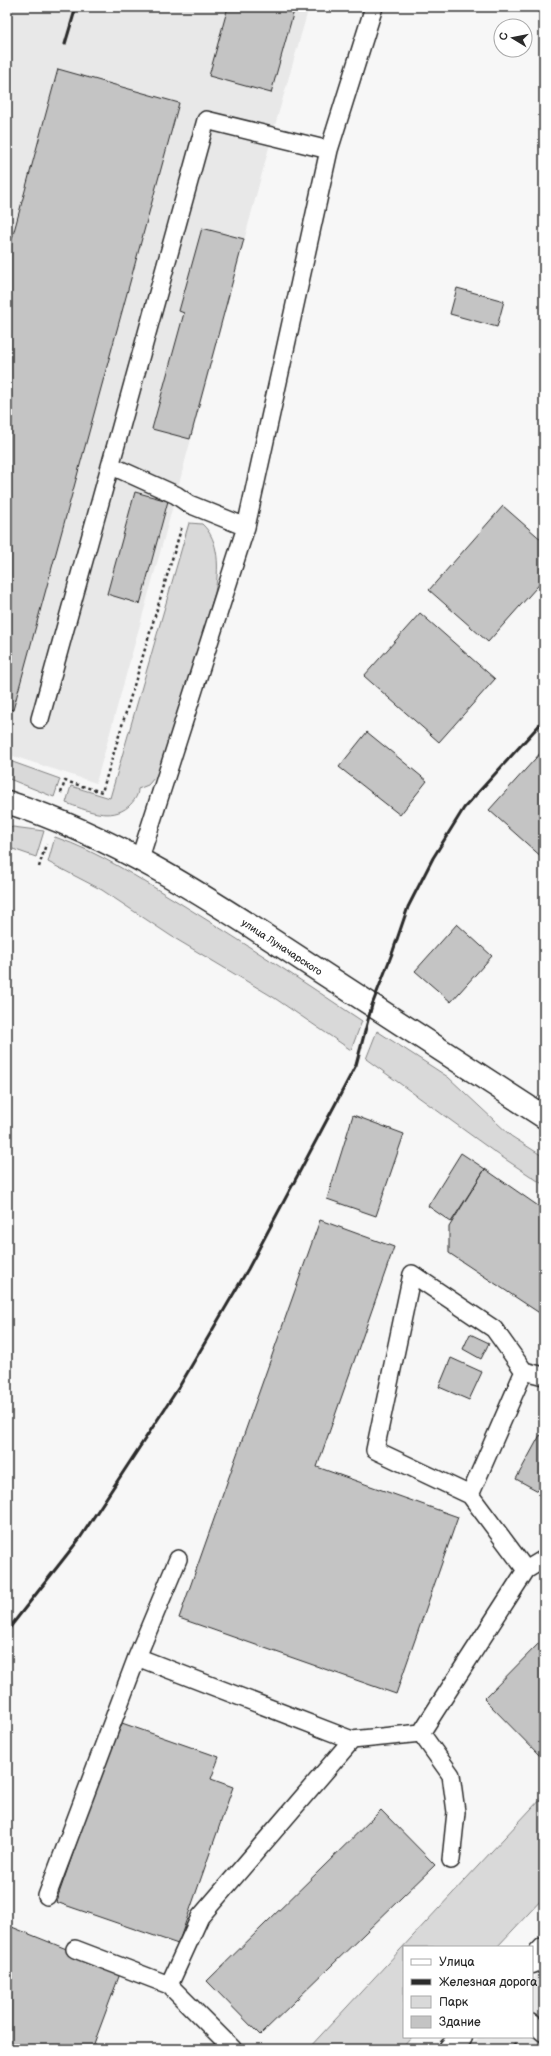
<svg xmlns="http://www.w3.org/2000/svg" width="551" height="2056" font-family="'Balsamiq Sans',sans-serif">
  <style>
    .built { fill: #e8e8e8 }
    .green { fill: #d9d9d9; stroke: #828282 }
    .building { fill: #c4c4c4; stroke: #2b2b2b }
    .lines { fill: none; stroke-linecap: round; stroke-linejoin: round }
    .service-casing { stroke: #2b2b2b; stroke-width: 20 }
    .minor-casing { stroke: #2b2b2b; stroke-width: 25 }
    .secondary-casing { stroke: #2b2b2b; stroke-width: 25 }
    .path { stroke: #2b2b2b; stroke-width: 2.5; stroke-dasharray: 3 3; stroke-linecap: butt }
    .service { stroke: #fff; stroke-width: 17 }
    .minor { stroke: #fff; stroke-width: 22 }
    .secondary { stroke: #fff; stroke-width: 22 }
    .rail { stroke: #2b2b2b; stroke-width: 3 }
    .labels { text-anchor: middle; stroke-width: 3.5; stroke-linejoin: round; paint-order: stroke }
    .street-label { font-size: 10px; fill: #2b2b2b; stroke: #fff }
  </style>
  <rect width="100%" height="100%" fill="#f7f7f7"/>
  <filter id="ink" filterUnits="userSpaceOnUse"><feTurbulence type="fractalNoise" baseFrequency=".025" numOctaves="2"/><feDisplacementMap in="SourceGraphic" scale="8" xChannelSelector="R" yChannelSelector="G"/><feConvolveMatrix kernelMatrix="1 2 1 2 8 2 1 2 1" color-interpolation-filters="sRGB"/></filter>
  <g filter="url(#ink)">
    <path class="built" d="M 7,7 L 309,7 L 272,136 L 176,495 L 96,783 L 7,754 Z
      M 544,1968 L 544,2049 L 468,2049 L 479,2037 L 532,2037 L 532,1980 Z"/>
    <path class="green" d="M 189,523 L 202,524 C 220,540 219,570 215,592 L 163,768 L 148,785 L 138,789 C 138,796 134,801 129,806 C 111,822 86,810 66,803 L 71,786 L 110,798 Z
      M 7,760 L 60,779 L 54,797 L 7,778 Z
      M 13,827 L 44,831 L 36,857 L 7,847 L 7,829 Z
      M 55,837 C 99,852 138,878 178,902 C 240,940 301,980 362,1021 L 351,1050 L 273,997 L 171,936 L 102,890 L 48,862 Z
      M 377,1031 L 448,1077 L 511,1136 L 544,1157 L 544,1185 L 493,1151 L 366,1059 Z
      M 544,1795 L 544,1897 L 497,1947 L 404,1947 L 404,2037 L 412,2037 L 401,2049 L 308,2049 Z"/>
    <path class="building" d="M 228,7 L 295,7 L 271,93 L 209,76 Z
      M 58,69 L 179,103 L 13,710 L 7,708 L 7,257 Z
      M 202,228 L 244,239 L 190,439 L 152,429 L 184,313 L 179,311 Z
      M 457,288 L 504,301 L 497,327 L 450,314 Z
      M 135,492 L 168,501 L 140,604 L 107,594 Z
      M 503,506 L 544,542 L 544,579 L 488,642 L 429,590 Z
      M 420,613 L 495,679 L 439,742 L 364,676 Z
      M 367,732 L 427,781 L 400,815 L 339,767 Z
      M 544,749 L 544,859 L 489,810 Z
      M 457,924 L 492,956 L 451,1002 L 415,971 Z
      M 353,1115 L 404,1134 L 376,1216 L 327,1199 Z
      M 461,1153 L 485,1169 L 451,1222 L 428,1206 Z
      M 485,1169 L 544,1210 L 544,1316 L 449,1253 L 449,1227 Z
      M 320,1220 L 394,1247 L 317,1467 L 458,1517 L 396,1694 L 179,1618 Z
      M 470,1334 L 489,1343 L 481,1359 L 463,1349 Z
      M 451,1358 L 482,1372 L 469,1400 L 439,1387 Z
      M 540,1435 L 544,1437 L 544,1484 L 540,1492 L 516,1479 Z
      M 544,1638 L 544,1760 L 484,1699 Z
      M 119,1722 L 219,1757 L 211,1779 L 233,1787 L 178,1944 L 56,1902 Z
      M 381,1810 L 435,1865 L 260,2035 L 207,1981 Z
      M 7,1925 L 121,1971 L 92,2049 L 7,2049 Z"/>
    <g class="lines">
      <defs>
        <path id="service" d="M 112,466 L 176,495 L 189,504 L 246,527
          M 40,719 L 206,120 L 329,150
          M 140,858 L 246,527 L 329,150 L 374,7
          M 470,1495 L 375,1450 L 412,1274 L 494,1329 L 524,1371
          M 526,1570 L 470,1495 L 524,1371 L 544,1376
          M 137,1657 L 352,1740
          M 451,1860 L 456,1812 L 451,1775 L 421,1733 L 526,1570 L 544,1559
          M 47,1896 L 137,1657 L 178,1559
          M 75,1949 L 169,1985
          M 532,2023 L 544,2033
          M 233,2049 L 169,1985 L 200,1917 L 352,1740 L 421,1733"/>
        <g id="minor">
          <path id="s1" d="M 7,802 C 120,838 219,905 318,970 C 393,1019 469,1068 544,1117"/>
        </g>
        <path id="secondary" d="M 532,1962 L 544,1949
          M 450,2049 L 461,2037"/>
      </defs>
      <use href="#service" class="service-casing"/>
      <use href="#minor" class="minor-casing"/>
      <use href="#secondary" class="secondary-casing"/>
      <path class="path" d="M 61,793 L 65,781 L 102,792 L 182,526
        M 39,867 L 46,844
        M 508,2049 L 518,2043"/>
      <use href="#service" class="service"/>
      <use href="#minor" class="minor"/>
      <use href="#secondary" class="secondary"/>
      <path class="rail" d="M 65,44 L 76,7
        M 7,1631 L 80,1538 L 179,1387 L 248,1269 L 356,1065 L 372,1005 L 393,951 L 408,907 L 433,858 L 464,808 L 544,720"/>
    </g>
  </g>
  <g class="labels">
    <g class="street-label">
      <text dy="4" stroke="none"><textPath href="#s1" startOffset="312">улица Луначарского</textPath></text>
    </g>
  </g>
  <rect width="551" height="2056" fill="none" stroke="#fff" stroke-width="24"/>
  <rect x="12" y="12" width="527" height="2032" fill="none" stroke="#2b2b2b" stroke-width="1.5" filter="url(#ink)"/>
  <rect x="403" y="1946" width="130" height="92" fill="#ffffff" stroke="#aaaaaa"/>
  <rect x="411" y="1959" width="20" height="6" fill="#ffffff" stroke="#aaaaaa"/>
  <text x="439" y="1966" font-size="12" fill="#2b2b2b">Улица</text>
  <rect x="411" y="1979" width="20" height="6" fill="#2b2b2b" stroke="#aaaaaa"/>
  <text x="439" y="1986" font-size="12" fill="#2b2b2b">Железная дорога</text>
  <rect x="411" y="1996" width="20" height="12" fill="#d9d9d9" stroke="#aaaaaa"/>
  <text x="439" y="2006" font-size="12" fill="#2b2b2b">Парк</text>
  <rect x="411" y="2016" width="20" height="12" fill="#c4c4c4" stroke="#aaaaaa"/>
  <text x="439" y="2026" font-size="12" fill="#2b2b2b">Здание</text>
  <g transform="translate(513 38) rotate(280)"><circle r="19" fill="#ffffff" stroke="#aaaaaa"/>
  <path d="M0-3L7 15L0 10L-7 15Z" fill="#2b2b2b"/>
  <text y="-6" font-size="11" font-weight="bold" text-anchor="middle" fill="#2b2b2b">С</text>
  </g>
</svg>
